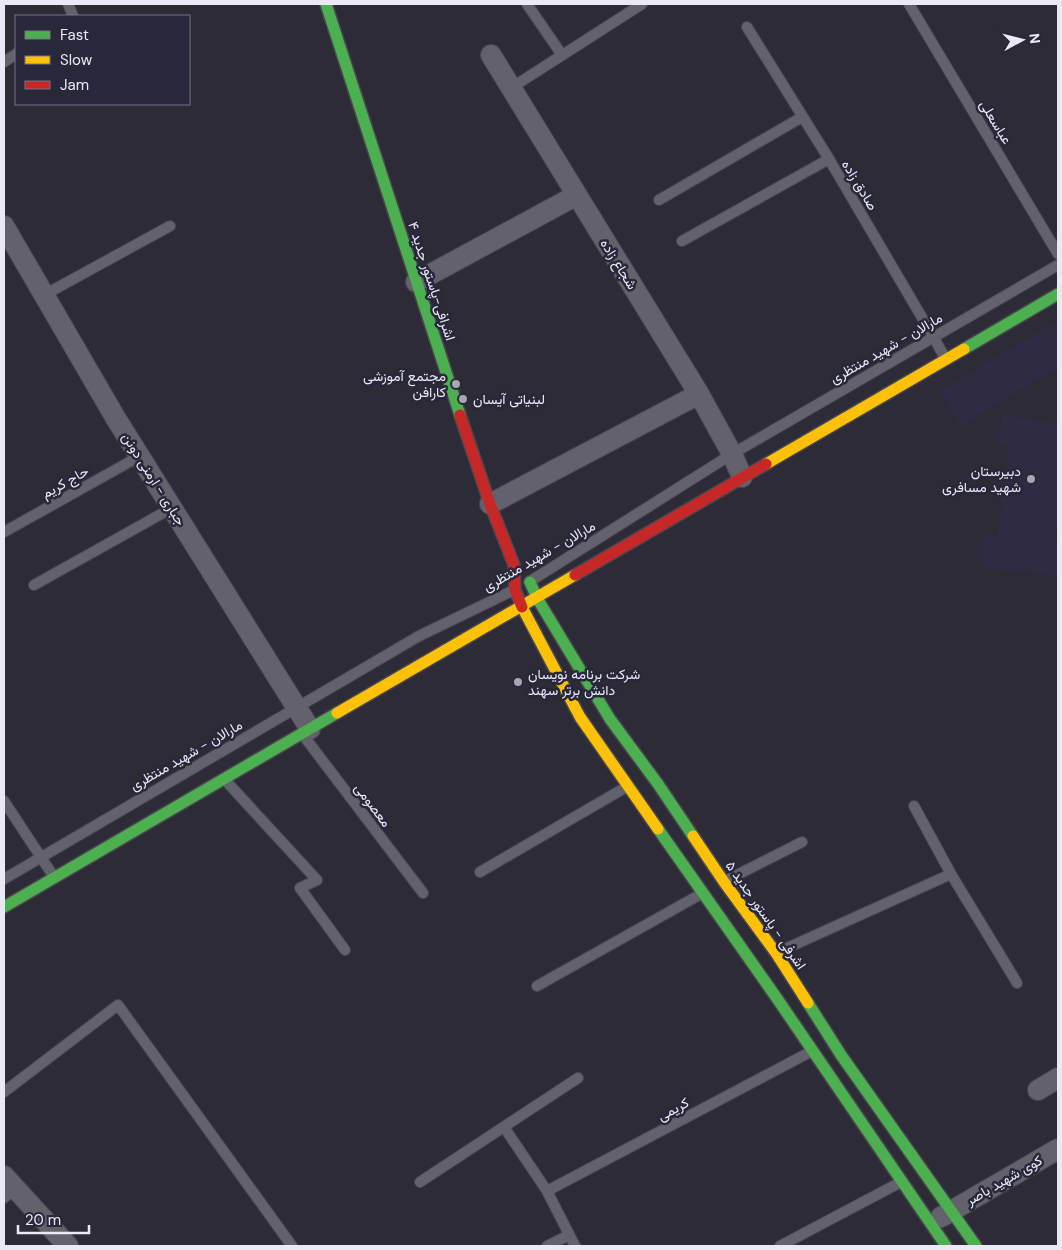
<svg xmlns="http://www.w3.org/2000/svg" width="1062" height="1250" font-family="'DM Sans',Vazirmatn,sans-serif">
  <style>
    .built { fill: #2f2b43 }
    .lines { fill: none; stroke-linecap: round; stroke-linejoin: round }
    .lane-casing { stroke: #484750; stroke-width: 12 }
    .street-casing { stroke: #484750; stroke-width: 22 }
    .fast-casing { stroke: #484750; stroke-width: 14 }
    .slow-casing { stroke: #484750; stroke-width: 14 }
    .jam-casing { stroke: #484750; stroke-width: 14 }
    .lane { stroke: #63626c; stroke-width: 10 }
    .street { stroke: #63626c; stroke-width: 20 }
    .fast { stroke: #4caf50; stroke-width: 11 }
    .slow { stroke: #ffc107; stroke-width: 11 }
    .jam { stroke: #c62828; stroke-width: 11 }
    .poi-dot { fill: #a8a6b3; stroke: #29273a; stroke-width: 2 }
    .labels { text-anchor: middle; stroke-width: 5; stroke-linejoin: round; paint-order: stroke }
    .street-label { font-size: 14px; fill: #eae9f6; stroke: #29273a }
    .poi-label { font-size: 14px; fill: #eae9f6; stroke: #29273a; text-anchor: end }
  </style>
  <rect width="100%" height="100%" fill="#2c2b36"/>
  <path class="built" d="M 1058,320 L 1058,368 L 961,426 L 939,391 Z
    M 1002,415 L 1058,423 L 1058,513 L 1055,544 L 1058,545 L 1058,576 L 983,568 L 984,535 L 997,536 L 1009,446 L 997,444 Z"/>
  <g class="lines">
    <defs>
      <path id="lane" d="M 68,4 L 73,16
        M 527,4 L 562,55
        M 909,4 L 1058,254
        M 747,27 L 829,159 L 934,338 L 945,358
        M 4,62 L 16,54
        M 511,88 L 642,4
        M 659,200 L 802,117
        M 682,241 L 829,159
        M 44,295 L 170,226
        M 4,532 L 140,456
        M 529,582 L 732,454 L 1058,265
        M 34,585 L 172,508
        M 303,735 L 423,893
        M 225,780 L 317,880 L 300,888 L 345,950
        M 4,801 L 54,877
        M 914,806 L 951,874 L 1017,983
        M 480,872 L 628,786
        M 4,879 L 419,636 L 514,590
        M 725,881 L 802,842
        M 776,953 L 951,874
        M 537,986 L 701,894
        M 4,1092 L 118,1005 L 292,1246
        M 504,1127 L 547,1191 L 575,1246
        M 420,1182 L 578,1078
        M 547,1191 L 812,1051
        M 4,1198 L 15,1189
        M 547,1246 L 569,1235
        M 780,1246 L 901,1182"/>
      <path id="street" d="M 491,55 L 699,394 L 732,454 L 742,477
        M 4,226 L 115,417 L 310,729
        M 416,282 L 577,195
        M 490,504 L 699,394
        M 1038,1090 L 1058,1078
        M 4,1176 L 68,1246
        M 941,1217 L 1058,1149"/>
      <path id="fast" d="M 326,4 L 460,415
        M 964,349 L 1058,294
        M 530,582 L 537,598 L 610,719 L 658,784 L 693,836
        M 658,829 L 776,997 L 946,1246
        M 4,907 L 337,713
        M 808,1003 L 841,1055 L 976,1246"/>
      <path id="slow" d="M 766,464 L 964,349
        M 522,607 L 580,717 L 658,829
        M 337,713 L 575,575
        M 693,836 L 724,882 L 776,953 L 808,1003"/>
      <path id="jam" d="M 460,415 L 490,504 L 514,565 L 515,590 L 522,607
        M 575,575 L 766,464"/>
    </defs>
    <use href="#lane" class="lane-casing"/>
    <use href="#street" class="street-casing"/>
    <use href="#fast" class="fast-casing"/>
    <use href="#slow" class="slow-casing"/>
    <use href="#jam" class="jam-casing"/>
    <use href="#lane" class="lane"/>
    <use href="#street" class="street"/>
    <use href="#fast" class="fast"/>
    <use href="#slow" class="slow"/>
    <use href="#jam" class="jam"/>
  </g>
  <g class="poi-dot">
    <circle cx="456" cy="384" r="5"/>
    <circle cx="463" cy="399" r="5"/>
    <circle cx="1031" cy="479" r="5"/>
    <circle cx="518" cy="682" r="5"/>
  </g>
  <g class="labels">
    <g class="street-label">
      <text transform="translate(996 122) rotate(59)" y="5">عباسعلی</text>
      <text transform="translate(860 185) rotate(59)" y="5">صادق زاده</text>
      <text transform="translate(619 264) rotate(58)" y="5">شجاع زاده</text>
      <text transform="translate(432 281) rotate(72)" y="5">اشرافی-پاستور جدید ۴</text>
      <text transform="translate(886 348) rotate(-30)" y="5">مارالان - شهید منتظری</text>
      <text transform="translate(154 479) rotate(58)" y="5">جباری - ارمنی دونن</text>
      <text transform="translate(65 482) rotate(-29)" y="5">حاج کریم</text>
      <text transform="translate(539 556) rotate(-30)" y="5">مارالان - شهید منتظری</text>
      <text transform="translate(186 755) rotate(-30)" y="5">مارالان - شهید منتظری</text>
      <text transform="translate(373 805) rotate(53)" y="5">معصومی</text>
      <text transform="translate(766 915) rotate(55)" y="5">اشرفی - پاستور جدید ۵</text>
      <text transform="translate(673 1109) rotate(-28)" y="5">کریمی</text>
      <text transform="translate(1004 1180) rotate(-30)" y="5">کوی شهید باصر</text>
    </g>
    <g class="poi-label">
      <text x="446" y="381">مجتمع آموزشی<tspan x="446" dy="16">کارافن</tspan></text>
      <text x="473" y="404" text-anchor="start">لبنیاتی آیسان</text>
      <text x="1021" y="476">دبیرستان<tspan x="1021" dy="16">شهید مسافری</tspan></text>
      <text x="528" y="679" text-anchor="start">شرکت برنامه نویسان<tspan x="528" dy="16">دانش برتر سهند</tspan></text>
    </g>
  </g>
  <rect width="1062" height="1250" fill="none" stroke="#eae9f6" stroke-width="10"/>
  <rect x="15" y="15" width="175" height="90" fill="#29273a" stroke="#767585"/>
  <rect x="25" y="31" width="25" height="8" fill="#4caf50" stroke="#767585"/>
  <text x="60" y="40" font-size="15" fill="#eae9f6">Fast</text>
  <rect x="25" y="56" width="25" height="8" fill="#ffc107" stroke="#767585"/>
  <text x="60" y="65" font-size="15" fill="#eae9f6">Slow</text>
  <rect x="25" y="81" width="25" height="8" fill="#c62828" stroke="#767585"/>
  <text x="60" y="90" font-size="15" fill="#eae9f6">Jam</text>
  <g transform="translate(1022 40) rotate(83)" stroke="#29273a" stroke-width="4" paint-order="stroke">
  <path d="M0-4L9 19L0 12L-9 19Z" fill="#eae9f6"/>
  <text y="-8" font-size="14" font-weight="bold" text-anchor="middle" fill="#eae9f6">N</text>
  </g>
  <path d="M18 1225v8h71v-8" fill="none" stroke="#eae9f6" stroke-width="2.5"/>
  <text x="25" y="1225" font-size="15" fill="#eae9f6" stroke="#29273a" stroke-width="4" paint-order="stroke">20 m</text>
</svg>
